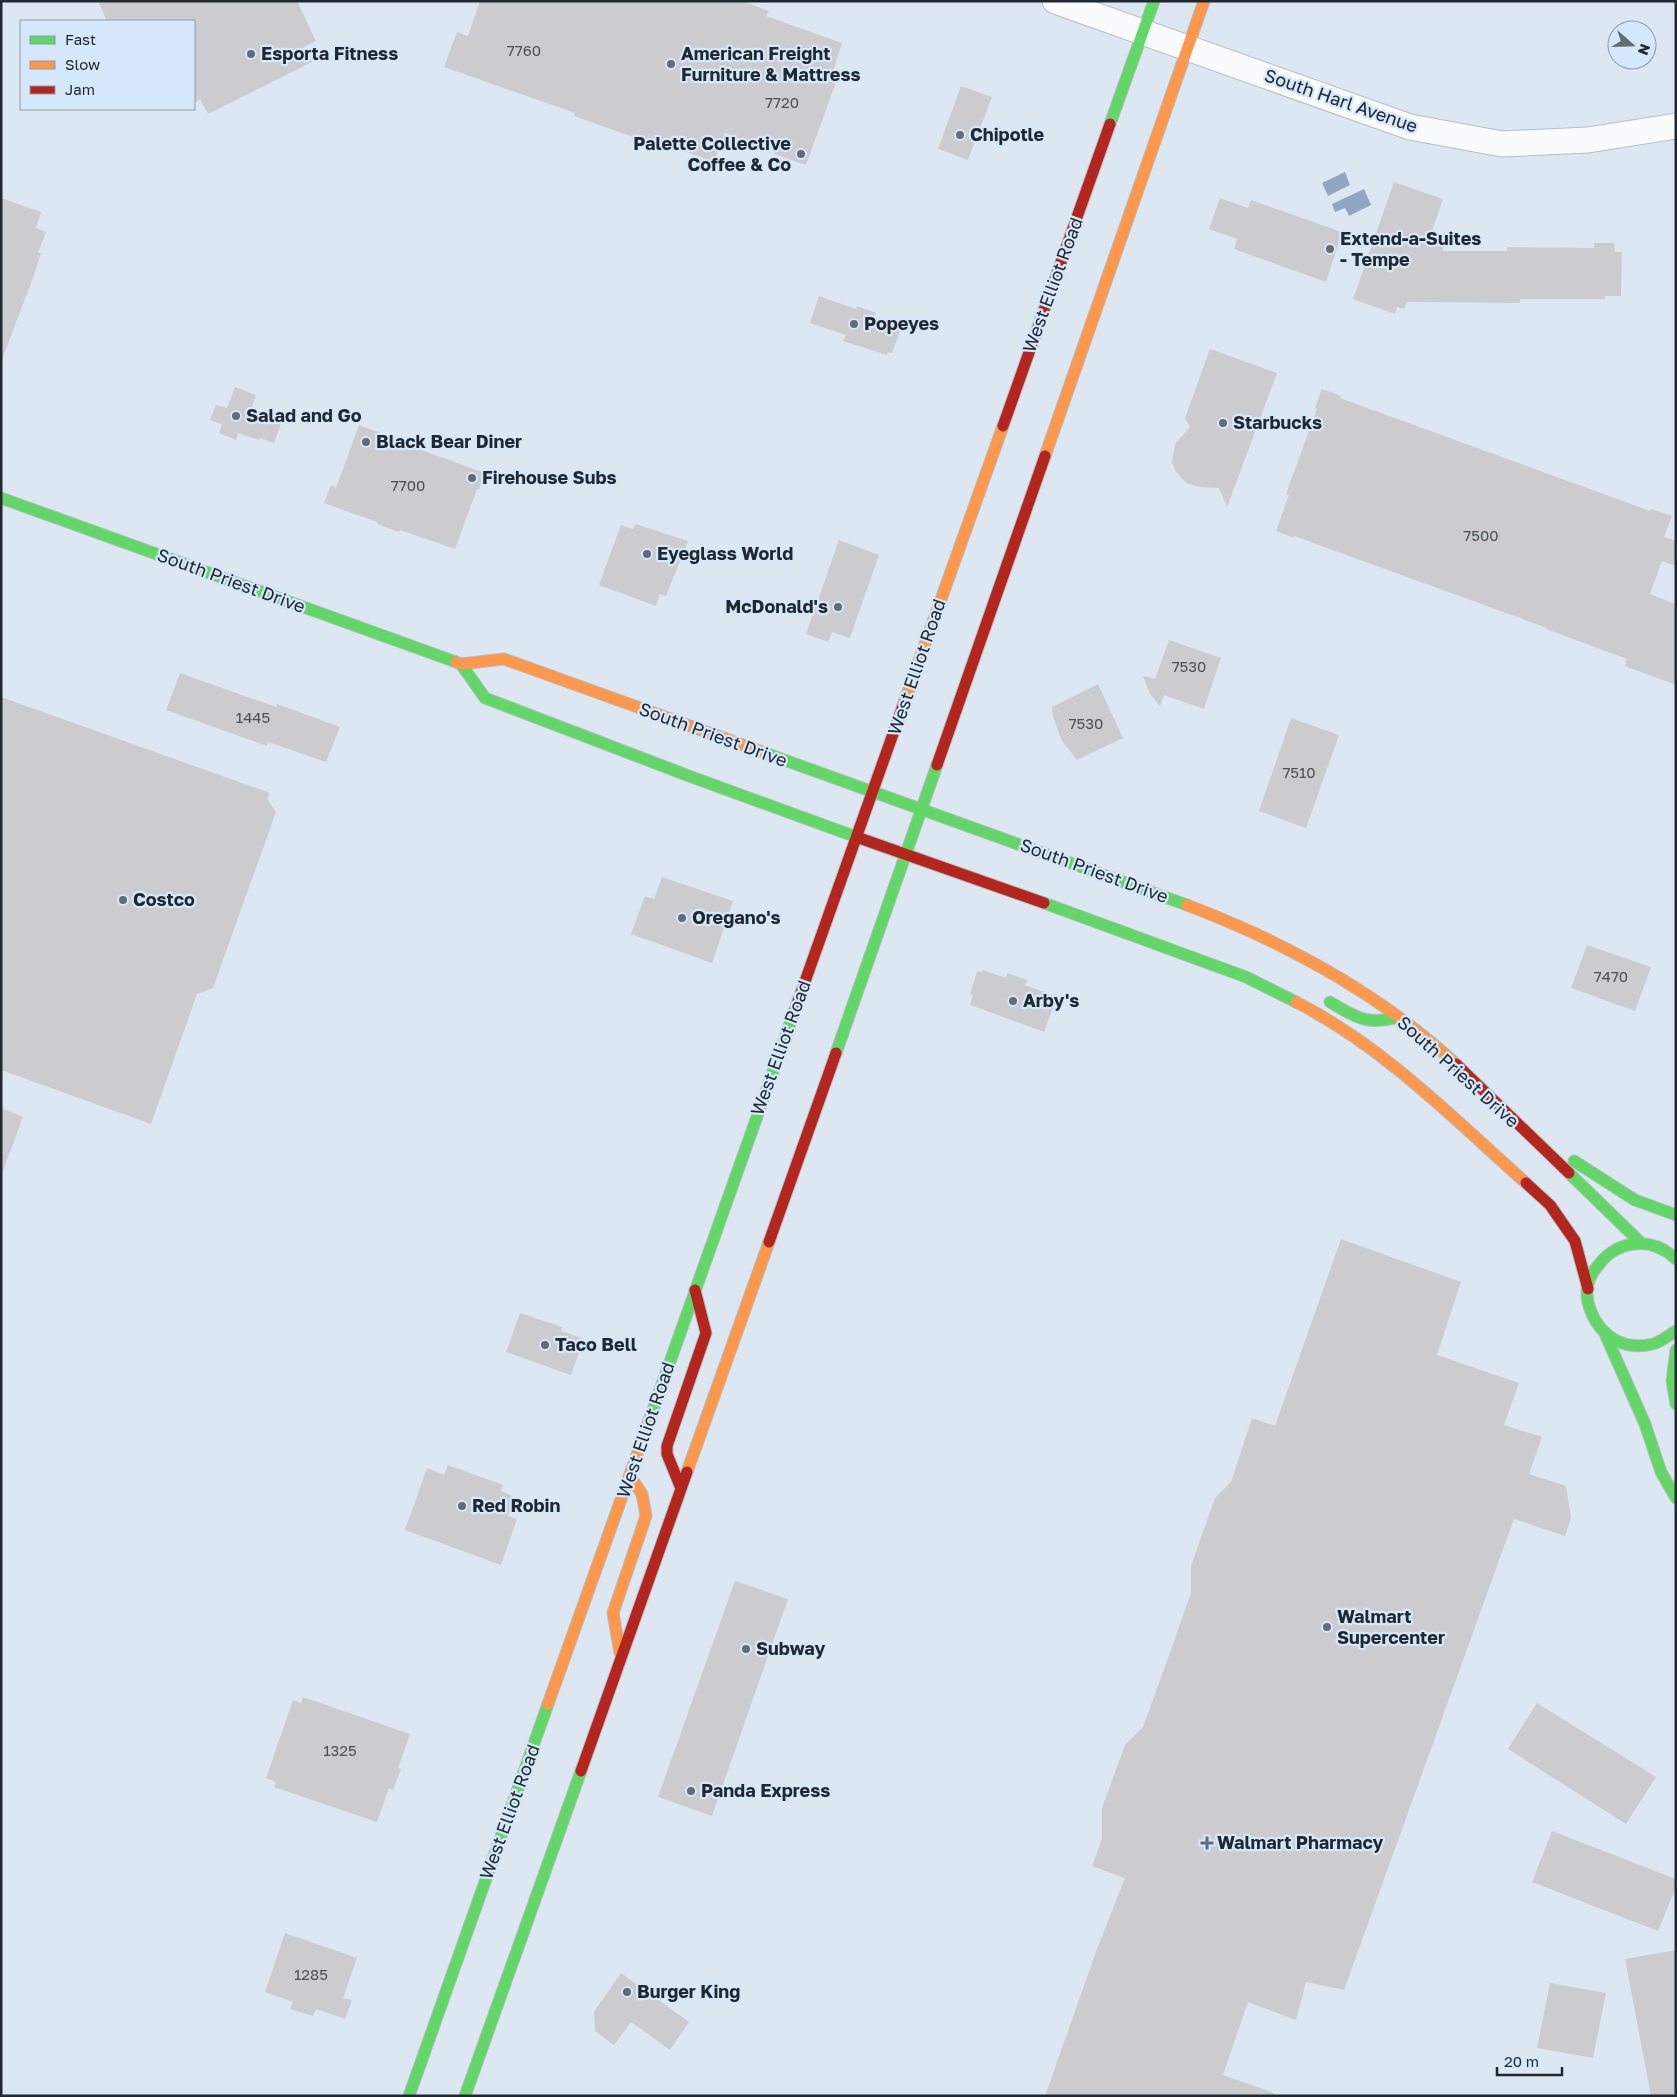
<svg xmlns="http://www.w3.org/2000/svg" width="1677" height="2097" font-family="'Golos Text',sans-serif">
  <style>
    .water { fill: #8fa7c2 }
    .building { fill: #ccccd0 }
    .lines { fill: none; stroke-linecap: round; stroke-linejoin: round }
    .street-casing { stroke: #b6bec7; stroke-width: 27 }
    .fast-casing { stroke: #b6bec7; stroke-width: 13 }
    .slow-casing { stroke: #b6bec7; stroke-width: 13 }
    .jam-casing { stroke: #b6bec7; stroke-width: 13 }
    .street { stroke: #fafbfd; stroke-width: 25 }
    .fast { stroke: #63d668; stroke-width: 11 }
    .slow { stroke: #ff974d; stroke-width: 11 }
    .jam { stroke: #b3261e; stroke-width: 11 }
    .poi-dot { fill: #636b74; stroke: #d5e7fa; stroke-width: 2 }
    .labels { text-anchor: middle; stroke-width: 4.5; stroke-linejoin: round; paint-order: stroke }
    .number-label { font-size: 15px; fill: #4c5158 }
    .poi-label { font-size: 18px; font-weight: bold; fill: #222830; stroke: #d5e7fa; text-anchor: start }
    .street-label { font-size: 18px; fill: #222830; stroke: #d5e7fa }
  </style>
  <rect width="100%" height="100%" fill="#dde7f2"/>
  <path class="water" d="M 1345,172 L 1350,185 L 1328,196 L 1322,183 Z
    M 1364,189 L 1371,205 L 1349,216 L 1345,208 L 1335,212 L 1332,204 Z"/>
  <path class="building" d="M 98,1 L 297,1 L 316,41 L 304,47 L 312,62 L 208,114 L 200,99 L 194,103 L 194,21 L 107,21 Z
    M 480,1 L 742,1 L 769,11 L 766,16 L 842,43 L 833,71 L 839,74 L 806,165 L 774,154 L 776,151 L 725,133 L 714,162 L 648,138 L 647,142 L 574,116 L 575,113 L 444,67 L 457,32 L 468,36 Z
    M 961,86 L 992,97 L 968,160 L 938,149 Z
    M 1394,182 L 1443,199 L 1429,239 L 1443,239 L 1443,251 L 1507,251 L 1507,247 L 1594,248 L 1594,243 L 1614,243 L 1615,252 L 1622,252 L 1621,296 L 1605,296 L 1605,299 L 1520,299 L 1520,303 L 1407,302 L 1404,309 L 1397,307 L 1395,314 L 1353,299 Z
    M 1,198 L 41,212 L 36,228 L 46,232 L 38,253 L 41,253 L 34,275 L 3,357 L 1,357 Z
    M 1220,198 L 1248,208 L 1251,200 L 1342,232 L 1326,282 L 1234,249 L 1237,239 L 1209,229 Z
    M 819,296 L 856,309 L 857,306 L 876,313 L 874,317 L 898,326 L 897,330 L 900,331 L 892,353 L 888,352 L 887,355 L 843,341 L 846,335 L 810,323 Z
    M 1210,349 L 1277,373 L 1227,507 L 1219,488 L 1199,487 L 1186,483 L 1175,470 L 1172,462 L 1175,444 L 1190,427 L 1185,418 Z
    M 235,387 L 256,395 L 250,413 L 281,424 L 274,443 L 260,438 L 259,440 L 238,433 L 236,440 L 219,433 L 222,424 L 210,420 L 216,405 L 227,408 Z
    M 1322,389 L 1341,396 L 1340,398 L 1650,511 L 1651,509 L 1672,516 L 1664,537 L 1676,541 L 1676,566 L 1662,561 L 1650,594 L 1676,604 L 1676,685 L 1625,666 L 1627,659 L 1546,629 L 1547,628 L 1294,536 L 1294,538 L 1276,531 L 1289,495 L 1286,494 L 1317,409 L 1315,408 Z
    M 359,425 L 406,442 L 405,444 L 485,473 L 479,489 L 477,489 L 455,549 L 400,530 L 399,532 L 377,524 L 377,522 L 324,503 L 331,485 L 336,488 Z
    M 635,524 L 688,541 L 666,596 L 660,594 L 656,606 L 599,585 L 621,525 L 633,529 Z
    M 839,540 L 879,555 L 850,638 L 832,632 L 828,642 L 806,634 Z
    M 1169,640 L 1221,658 L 1204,709 L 1164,695 L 1160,706 L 1150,694 L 1143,676 L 1155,679 Z
    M 180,673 L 276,707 L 277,704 L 340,727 L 326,762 L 268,742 L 267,746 L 166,710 Z
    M 1098,684 L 1123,738 L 1077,760 L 1062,741 L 1053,717 L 1052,707 Z
    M 1,697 L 270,793 L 267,799 L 276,812 L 213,988 L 197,994 L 151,1124 L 1,1070 Z
    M 1291,718 L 1339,735 L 1306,828 L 1259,811 Z
    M 662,877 L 733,901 L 712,963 L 631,934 L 645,896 L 654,899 Z
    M 1587,945 L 1651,967 L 1635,1011 L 1571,988 Z
    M 983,970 L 1006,978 L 1007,973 L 1027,980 L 1025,985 L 1057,997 L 1044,1032 L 970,1005 L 973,995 L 970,994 L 977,971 L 982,972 Z
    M 1,1108 L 23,1117 L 3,1171 L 1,1171 Z
    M 1341,1239 L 1461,1282 L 1437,1355 L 1519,1383 L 1504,1425 L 1542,1437 L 1529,1474 L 1566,1486 L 1571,1518 L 1565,1536 L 1514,1519 L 1344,1990 L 1306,1982 L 1296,2020 L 1248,2002 L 1223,2075 L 1274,2093 L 1274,2096 L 1045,2096 L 1097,1949 L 1125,1878 L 1092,1866 L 1102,1839 L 1102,1808 L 1125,1745 L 1143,1727 L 1167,1661 L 1191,1593 L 1191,1566 L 1215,1498 L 1231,1482 L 1252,1418 L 1275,1426 Z
    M 520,1313 L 562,1327 L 561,1331 L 584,1339 L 571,1375 L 506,1352 Z
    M 448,1465 L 503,1485 L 501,1491 L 515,1497 L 508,1516 L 517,1519 L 501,1565 L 405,1530 L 427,1468 L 444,1475 Z
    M 735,1581 L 788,1599 L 712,1816 L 658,1797 Z
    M 303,1697 L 410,1734 L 398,1768 L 401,1769 L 393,1790 L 389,1788 L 377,1822 L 274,1787 L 276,1782 L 266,1778 L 293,1700 L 301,1703 Z
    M 1537,1703 L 1656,1777 L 1626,1824 L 1508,1749 Z
    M 1552,1831 L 1676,1879 L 1676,1887 L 1658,1931 L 1532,1882 Z
    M 285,1933 L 357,1958 L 343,1998 L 352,2000 L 345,2019 L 316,2009 L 313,2016 L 290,2009 L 293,2002 L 265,1992 Z
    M 1676,1950 L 1676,2096 L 1651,2096 L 1625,1959 Z
    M 621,1973 L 689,2022 L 670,2050 L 631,2022 L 614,2045 L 595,2031 L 594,2012 Z
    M 1550,1983 L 1606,1993 L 1593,2058 L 1537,2048 Z"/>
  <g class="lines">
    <defs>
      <path id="street" d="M 1055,1 L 1410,127 L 1502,144 L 1588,140 L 1676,126"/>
      <path id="fast" d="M 1110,124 L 1154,1
        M 1,498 L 456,662
        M 461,664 L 485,698 L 689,776 L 862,839
        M 765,753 L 1187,905
        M 1044,903 L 1246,977 L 1296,1002
        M 1330,1002 C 1355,1017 1368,1026 1398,1017
        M 836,1053 L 937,765
        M 1574,1161 L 1635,1200 L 1676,1215
        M 1569,1173 L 1641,1243
        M 1676,1259 C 1664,1248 1650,1242 1634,1244 C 1622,1245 1609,1252 1601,1262 C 1598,1266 1594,1270 1592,1274 C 1579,1297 1594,1328 1615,1340 C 1626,1346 1640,1347 1653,1344 C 1661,1342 1669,1335 1676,1331
        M 1606,1336 L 1645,1424 L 1661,1472 L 1676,1498
        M 1676,1350 L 1672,1381 L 1676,1404
        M 649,1421 L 792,1018
        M 409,2096 L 548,1704
        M 465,2096 L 581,1771"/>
      <path id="slow" d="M 1045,456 L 1204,1
        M 456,662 L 461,664 L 504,659 L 765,753
        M 904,703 L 1003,426
        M 1187,905 C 1284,942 1380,994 1456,1064
        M 1296,1002 C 1384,1047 1453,1118 1526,1183
        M 687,1472 L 769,1242
        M 620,1653 L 613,1613 L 646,1516 L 642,1494 L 630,1476
        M 548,1704 L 649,1421"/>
      <path id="jam" d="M 1003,426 L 1110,124
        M 937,765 L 1045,456
        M 862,839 L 1044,903
        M 792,1018 L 904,703
        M 1456,1064 L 1569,1173
        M 1526,1183 L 1550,1205 L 1575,1241 L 1588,1289
        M 769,1242 L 836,1053
        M 680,1486 L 667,1454 L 667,1446 L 706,1333 L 695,1290
        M 581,1771 L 687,1472"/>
    </defs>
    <use href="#street" class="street-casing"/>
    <use href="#fast" class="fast-casing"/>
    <use href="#slow" class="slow-casing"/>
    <use href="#jam" class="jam-casing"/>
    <use href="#street" class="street"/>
    <use href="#fast" class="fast"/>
    <use href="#slow" class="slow"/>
    <use href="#jam" class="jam"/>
  </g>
  <g class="poi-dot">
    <circle cx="251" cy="54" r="5"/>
    <circle cx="671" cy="64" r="5"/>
    <circle cx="960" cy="135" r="5"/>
    <circle cx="801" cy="154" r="5"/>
    <circle cx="1330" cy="249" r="5"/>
    <circle cx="854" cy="324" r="5"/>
    <circle cx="236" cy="416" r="5"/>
    <circle cx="1223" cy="423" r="5"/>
    <circle cx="366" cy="442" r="5"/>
    <circle cx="472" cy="478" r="5"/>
    <circle cx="647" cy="554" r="5"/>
    <circle cx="838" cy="607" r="5"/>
    <circle cx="123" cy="900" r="5"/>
    <circle cx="682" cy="918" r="5"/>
    <circle cx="1013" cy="1001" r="5"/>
    <circle cx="545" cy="1345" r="5"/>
    <circle cx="462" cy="1506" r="5"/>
    <circle cx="1327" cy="1627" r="5"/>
    <circle cx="746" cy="1649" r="5"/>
    <circle cx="691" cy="1791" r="5"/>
    <path d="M1204.5 1835.5h5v5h5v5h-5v5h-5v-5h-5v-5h5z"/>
    <circle cx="627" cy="1992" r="5"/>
  </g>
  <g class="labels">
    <g class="number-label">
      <text x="524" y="56">7760</text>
      <text x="782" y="108">7720</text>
      <text x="408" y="491">7700</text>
      <text x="1481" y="541">7500</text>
      <text x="1189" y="672">7530</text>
      <text x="253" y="723">1445</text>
      <text x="1086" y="729">7530</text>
      <text x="1299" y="778">7510</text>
      <text x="1611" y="982">7470</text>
      <text x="340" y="1756">1325</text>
      <text x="311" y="1980">1285</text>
    </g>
    <g class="poi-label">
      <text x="261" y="60">Esporta Fitness</text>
      <text x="681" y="60">American Freight<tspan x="681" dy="21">Furniture &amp; Mattress</tspan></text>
      <text x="970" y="141">Chipotle</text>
      <text x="791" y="150" text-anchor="end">Palette Collective<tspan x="791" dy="21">Coffee &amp; Co</tspan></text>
      <text x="1340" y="245">Extend-a-Suites<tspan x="1340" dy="21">- Tempe</tspan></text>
      <text x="864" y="330">Popeyes</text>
      <text x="246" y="422">Salad and Go</text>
      <text x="1233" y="429">Starbucks</text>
      <text x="376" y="448">Black Bear Diner</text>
      <text x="482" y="484">Firehouse Subs</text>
      <text x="657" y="560">Eyeglass World</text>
      <text x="828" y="613" text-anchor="end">McDonald's</text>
      <text x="133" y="906">Costco</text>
      <text x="692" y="924">Oregano's</text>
      <text x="1023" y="1007">Arby's</text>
      <text x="555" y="1351">Taco Bell</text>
      <text x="472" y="1512">Red Robin</text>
      <text x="1337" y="1623">Walmart<tspan x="1337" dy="21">Supercenter</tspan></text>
      <text x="756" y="1655">Subway</text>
      <text x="701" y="1797">Panda Express</text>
      <text x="1217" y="1849">Walmart Pharmacy</text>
      <text x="637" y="1998">Burger King</text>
    </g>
    <g class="street-label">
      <text transform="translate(1341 101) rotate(19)" y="6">South Harl Avenue</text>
      <text transform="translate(1053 285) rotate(-70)" y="6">West Elliot Road</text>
      <text transform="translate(231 581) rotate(20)" y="6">South Priest Drive</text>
      <text transform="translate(917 667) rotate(-71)" y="6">West Elliot Road</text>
      <text transform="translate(713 735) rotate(20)" y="6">South Priest Drive</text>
      <text transform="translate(1094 871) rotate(20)" y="6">South Priest Drive</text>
      <text transform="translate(781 1048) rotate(-70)" y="6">West Elliot Road</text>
      <text transform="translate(1458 1072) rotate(42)" y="6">South Priest Drive</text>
      <text transform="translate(646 1430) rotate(-71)" y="6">West Elliot Road</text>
      <text transform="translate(510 1812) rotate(-70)" y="6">West Elliot Road</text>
    </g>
  </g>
  <rect width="1677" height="2097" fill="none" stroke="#222830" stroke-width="5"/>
  <rect x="20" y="20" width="175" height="90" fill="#d5e7fa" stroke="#8d9ba9"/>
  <rect x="30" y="36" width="25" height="8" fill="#63d668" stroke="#8d9ba9"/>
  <text x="65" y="45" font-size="15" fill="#222830">Fast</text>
  <rect x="30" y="61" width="25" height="8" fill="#ff974d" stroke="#8d9ba9"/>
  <text x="65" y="70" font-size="15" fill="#222830">Slow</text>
  <rect x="30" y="86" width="25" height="8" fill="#b3261e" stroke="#8d9ba9"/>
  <text x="65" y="95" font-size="15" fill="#222830">Jam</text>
  <g transform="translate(1632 45) rotate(110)"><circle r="24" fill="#d5e7fa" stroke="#8d9ba9"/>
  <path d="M0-4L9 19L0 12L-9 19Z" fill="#636b74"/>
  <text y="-8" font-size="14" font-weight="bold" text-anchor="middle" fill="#222830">N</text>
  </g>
  <path d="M1497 2067v8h65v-8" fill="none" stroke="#222830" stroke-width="2.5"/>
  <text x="1504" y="2067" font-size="15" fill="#222830" stroke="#d5e7fa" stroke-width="4" paint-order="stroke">20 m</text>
</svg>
